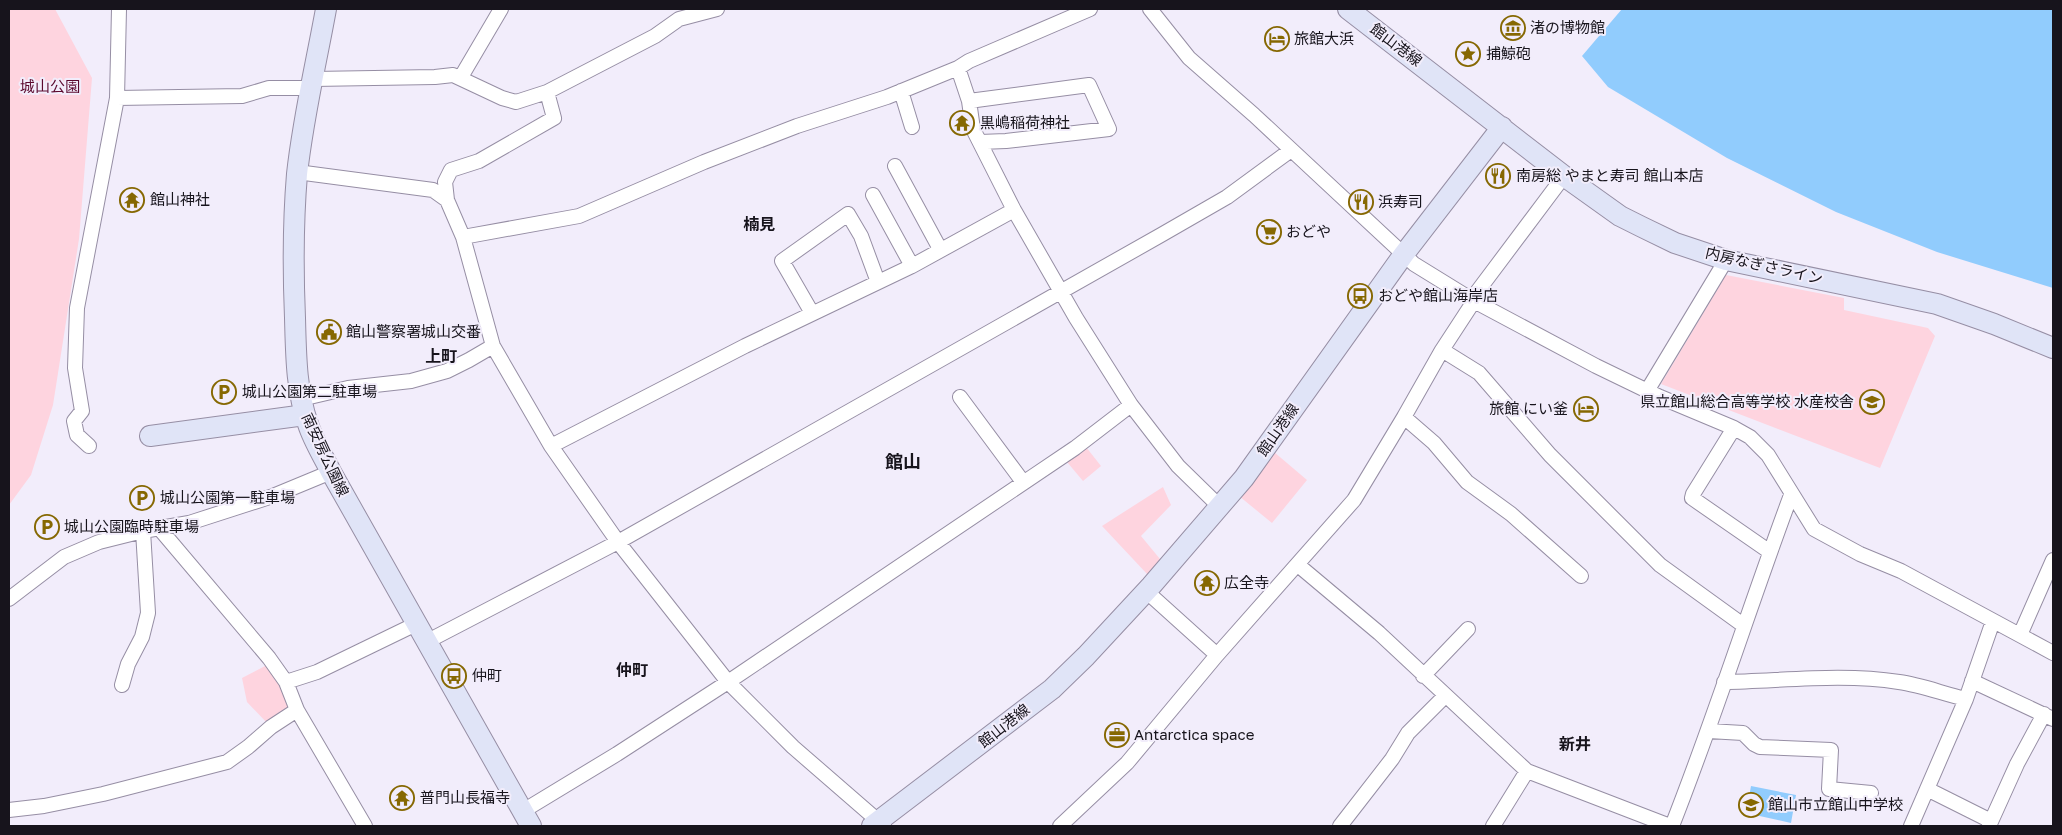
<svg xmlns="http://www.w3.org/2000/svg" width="2062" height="835" font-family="'Golos Text','Noto Sans JP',sans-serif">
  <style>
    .green { fill: #fed4df }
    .water { fill: #91ccfd }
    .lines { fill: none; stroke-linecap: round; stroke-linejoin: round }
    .street-casing { stroke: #968ea4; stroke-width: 16 }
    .secondary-casing { stroke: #968ea4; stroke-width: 22 }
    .street { stroke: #fff; stroke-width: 14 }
    .secondary { stroke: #e0e4f7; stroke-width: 20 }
    .labels { text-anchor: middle; stroke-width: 4; stroke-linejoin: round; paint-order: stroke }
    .poi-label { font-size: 15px; fill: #17141c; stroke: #f2edfb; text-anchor: start }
    .street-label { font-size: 15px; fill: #17141c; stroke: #f2edfb }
    .park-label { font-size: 15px; fill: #5b092e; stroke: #f2edfb }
    .neighbourhood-label { font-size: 16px; font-weight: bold; fill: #17141c; stroke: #f2edfb }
    .quarter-label { font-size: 18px; font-weight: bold; fill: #17141c; stroke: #f2edfb }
  </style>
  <rect width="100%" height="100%" fill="#f2edfb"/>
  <path class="green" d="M 9,9 L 55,9 L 92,78 L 79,239 L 53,405 L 31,475 L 9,505 Z
    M 1726,275 L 1844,298 L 1844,310 L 1928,328 L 1935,336 L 1880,468 L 1661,384 Z
    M 1086,447 L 1101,466 L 1083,481 L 1067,462 Z
    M 1274,452 L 1307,480 L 1272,523 L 1239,496 Z
    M 1163,487 L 1171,505 L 1141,536 L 1160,559 L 1148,575 L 1102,526 Z
    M 269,664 L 292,708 L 268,724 L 247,702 L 242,678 Z"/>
  <path class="water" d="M 1622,9 L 2053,9 L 2053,288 L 1937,252 L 1836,212 L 1727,158 L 1608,87 L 1582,56 Z
    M 1751,786 L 1796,795 L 1791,823 L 1746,813 Z"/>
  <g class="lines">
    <defs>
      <path id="street" d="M 1150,9 L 1189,58 L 1254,115 L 1414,264 L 1474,301 L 1596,366 L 1660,397 L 1734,428 L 1750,437 L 1768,455 L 1814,529 L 1860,554 L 1901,571 L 2053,653
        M 958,68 L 969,101 L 973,129 L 1014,210 L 1076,318 L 1131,405 L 1178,466 L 1220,507
        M 461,77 L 501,9
        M 313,79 L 435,77 L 453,75 L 502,98 L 516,102 L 547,92 L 655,36 L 679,19 L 717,9
        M 901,91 L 912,127
        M 117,98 L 242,96 L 269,88 L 311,88
        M 969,101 L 1089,85 L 1109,129 L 1006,141 L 980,142
        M 895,166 L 940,249
        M 297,172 L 433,190 L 447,200 L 463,237 L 493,346 L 551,446 L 618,542 L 728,682 L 793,747 L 884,826
        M 873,195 L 912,266
        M 447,200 L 445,182 L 451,170 L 479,161 L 554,118 L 547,92
        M 463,237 L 579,216 L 704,162 L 797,126 L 887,97 L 958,68 L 969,61 L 1090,9
        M 812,313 L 782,261 L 848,214 L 861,236 L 878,282
        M 1442,350 L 1479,373 L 1550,455 L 1660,565 L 1743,625
        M 1647,391 L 1726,260
        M 960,397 L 1023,482
        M 301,399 L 348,388 L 411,381 L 447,371 L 469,360 L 493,346
        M 1404,417 L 1434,443 L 1467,482 L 1511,514 L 1581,576
        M 1734,428 L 1693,494 L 1692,498 L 1770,552
        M 89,446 L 77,435 L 74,421 L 82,411 L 75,368 L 77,308 L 117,98 L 119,9
        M 551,446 L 745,346 L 912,266 L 1014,210
        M 159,528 L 269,658 L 286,682 L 317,672 L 416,624
        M 1298,565 L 1379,633 L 1527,771 L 1670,826
        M 1146,591 L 1217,655
        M 9,599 L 64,557 L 99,542 L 143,531 L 189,523 L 273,496 L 331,472
        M 2020,635 L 2053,560
        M 426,642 L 618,542 L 1161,235 L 1227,197 L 1291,150
        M 1423,676 L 1468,629
        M 1972,681 L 2053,719
        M 286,682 L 297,710 L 365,826
        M 1724,682 C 1782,681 1842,673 1899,682 C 1921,685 1944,694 1966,699
        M 122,685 L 128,664 L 142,637 L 148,613 L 143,531
        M 1709,731 L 1743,733 L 1754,744 L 1760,747 L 1831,750 L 1829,789 L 1871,793
        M 1927,789 L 1991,821
        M 9,810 L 44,806 L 103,794 L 227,762 L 248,747 L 271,727 L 297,710
        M 523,811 L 617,754 L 728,682 L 1075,448 L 1131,405
        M 1060,826 L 1127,763 L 1217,655 L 1354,500 L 1404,417 L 1442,350 L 1474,301 L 1477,292 L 1564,176
        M 1340,826 L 1392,759 L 1408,733 L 1445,696
        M 1493,826 L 1527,771
        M 1672,826 C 1715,717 1750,605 1791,495
        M 1911,826 L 1966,699 L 1993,621
        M 1989,826 L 2017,764 L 2044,714"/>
      <path id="secondary" d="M 326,9 C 316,64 303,118 297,174 C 293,222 293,271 295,318 C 296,354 296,390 308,424 C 313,440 323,456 331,472 L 531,826
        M 1348,9 L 1564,176 L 1620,216 L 1642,227 L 1675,243 L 1726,260 L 1937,304 L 1994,324 L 2053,348
        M 150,436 L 305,415
        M 872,826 L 1052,689 L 1086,656 L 1151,586 L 1244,478 L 1404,254 L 1502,127"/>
    </defs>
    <use href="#street" class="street-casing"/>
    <use href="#secondary" class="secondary-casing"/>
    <use href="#street" class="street"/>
    <use href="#secondary" class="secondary"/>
  </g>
  <defs>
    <symbol id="museum-ring" viewBox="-11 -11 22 22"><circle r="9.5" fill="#f2edfb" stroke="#866802" stroke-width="1.5"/><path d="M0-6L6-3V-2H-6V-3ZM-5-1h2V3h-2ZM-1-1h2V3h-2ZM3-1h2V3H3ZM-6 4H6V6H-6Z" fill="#866802"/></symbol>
    <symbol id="hotel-ring" viewBox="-11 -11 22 22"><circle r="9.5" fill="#f2edfb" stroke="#866802" stroke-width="1.5"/><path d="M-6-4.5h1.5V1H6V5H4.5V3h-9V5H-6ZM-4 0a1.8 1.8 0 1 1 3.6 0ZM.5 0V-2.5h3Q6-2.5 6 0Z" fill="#866802"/></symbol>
    <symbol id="sight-ring" viewBox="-11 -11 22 22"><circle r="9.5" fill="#f2edfb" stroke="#866802" stroke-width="1.5"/><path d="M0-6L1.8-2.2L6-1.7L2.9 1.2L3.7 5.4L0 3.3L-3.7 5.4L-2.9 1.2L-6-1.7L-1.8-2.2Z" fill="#866802"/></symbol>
    <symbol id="temple-ring" viewBox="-11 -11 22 22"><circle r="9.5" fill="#f2edfb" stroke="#866802" stroke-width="1.5"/><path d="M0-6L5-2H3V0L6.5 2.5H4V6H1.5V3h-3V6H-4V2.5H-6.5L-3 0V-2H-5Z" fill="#866802"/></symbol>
    <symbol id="restaurant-ring" viewBox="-11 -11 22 22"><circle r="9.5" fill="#f2edfb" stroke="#866802" stroke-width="1.5"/><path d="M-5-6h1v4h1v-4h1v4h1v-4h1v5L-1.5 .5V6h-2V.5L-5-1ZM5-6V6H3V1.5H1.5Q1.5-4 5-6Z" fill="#866802"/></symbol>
    <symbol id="supermarket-ring" viewBox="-11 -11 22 22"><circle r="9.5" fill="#f2edfb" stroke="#866802" stroke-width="1.5"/><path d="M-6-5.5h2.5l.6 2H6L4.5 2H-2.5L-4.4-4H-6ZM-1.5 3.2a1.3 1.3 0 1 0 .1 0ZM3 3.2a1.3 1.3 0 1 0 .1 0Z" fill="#866802"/></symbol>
    <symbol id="bus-ring" viewBox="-11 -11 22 22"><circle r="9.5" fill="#f2edfb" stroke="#866802" stroke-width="1.5"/><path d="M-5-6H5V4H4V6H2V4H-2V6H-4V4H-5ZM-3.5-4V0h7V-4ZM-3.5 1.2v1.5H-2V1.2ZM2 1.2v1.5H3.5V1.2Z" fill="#866802"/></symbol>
    <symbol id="civic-ring" viewBox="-11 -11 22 22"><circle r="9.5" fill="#f2edfb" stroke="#866802" stroke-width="1.5"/><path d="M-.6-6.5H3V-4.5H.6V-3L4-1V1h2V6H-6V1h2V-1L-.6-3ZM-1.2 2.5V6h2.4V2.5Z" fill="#866802"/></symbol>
    <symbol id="parking-ring" viewBox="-11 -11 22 22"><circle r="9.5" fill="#f2edfb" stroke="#866802" stroke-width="1.5"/><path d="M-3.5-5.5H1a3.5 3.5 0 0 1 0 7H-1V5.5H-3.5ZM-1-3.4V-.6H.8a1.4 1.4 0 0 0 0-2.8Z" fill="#866802"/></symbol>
    <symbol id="school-ring" viewBox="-11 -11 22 22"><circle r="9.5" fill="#f2edfb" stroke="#866802" stroke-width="1.5"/><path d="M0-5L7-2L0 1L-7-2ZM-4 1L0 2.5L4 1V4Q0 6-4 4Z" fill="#866802"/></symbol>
    <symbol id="office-ring" viewBox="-11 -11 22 22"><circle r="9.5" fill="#f2edfb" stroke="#866802" stroke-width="1.5"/><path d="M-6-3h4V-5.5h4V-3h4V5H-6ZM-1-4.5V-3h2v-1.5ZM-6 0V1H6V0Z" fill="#866802"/></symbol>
  </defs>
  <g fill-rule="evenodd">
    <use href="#museum-ring" x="1499" y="14" width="28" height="28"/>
    <use href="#hotel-ring" x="1263" y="25" width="28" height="28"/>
    <use href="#sight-ring" x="1454" y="40" width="28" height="28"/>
    <use href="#temple-ring" x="948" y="109" width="28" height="28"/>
    <use href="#restaurant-ring" x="1484" y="162" width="28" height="28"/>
    <use href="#temple-ring" x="118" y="186" width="28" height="28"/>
    <use href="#restaurant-ring" x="1347" y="188" width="28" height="28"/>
    <use href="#supermarket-ring" x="1255" y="218" width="28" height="28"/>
    <use href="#bus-ring" x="1346" y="282" width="28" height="28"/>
    <use href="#civic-ring" x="315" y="318" width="28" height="28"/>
    <use href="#parking-ring" x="210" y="378" width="28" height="28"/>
    <use href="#school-ring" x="1858" y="388" width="28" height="28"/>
    <use href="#hotel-ring" x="1572" y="395" width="28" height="28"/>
    <use href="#parking-ring" x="128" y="484" width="28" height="28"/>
    <use href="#parking-ring" x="33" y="513" width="28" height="28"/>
    <use href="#temple-ring" x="1193" y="569" width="28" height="28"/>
    <use href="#bus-ring" x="440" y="662" width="28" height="28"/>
    <use href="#office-ring" x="1103" y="721" width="28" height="28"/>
    <use href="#temple-ring" x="388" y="784" width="28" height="28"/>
    <use href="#school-ring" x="1737" y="791" width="28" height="28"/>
  </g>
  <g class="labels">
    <g class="poi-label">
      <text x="1530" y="33">渚の博物館</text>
      <text x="1294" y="44">旅館大浜</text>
      <text x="1486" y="59">捕鯨砲</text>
      <text x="980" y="128">黒嶋稲荷神社</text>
      <text x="1516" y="181">南房総 やまと寿司 館山本店</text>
      <text x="150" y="205">館山神社</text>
      <text x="1378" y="207">浜寿司</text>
      <text x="1286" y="237">おどや</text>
      <text x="1378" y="301">おどや館山海岸店</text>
      <text x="346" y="337">館山警察署城山交番</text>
      <text x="242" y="397">城山公園第二駐車場</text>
      <text x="1854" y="407" text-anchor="end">県立館山総合高等学校 水産校舎</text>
      <text x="1568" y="414" text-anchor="end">旅館 にい釜</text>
      <text x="160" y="503">城山公園第一駐車場</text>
      <text x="64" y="532">城山公園臨時駐車場</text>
      <text x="1224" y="588">広全寺</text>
      <text x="472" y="681">仲町</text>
      <text x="1134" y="740">Antarctica space</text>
      <text x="420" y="803">普門山長福寺</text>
      <text x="1768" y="810">館山市立館山中学校</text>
    </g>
    <g class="street-label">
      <text transform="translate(1396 45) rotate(37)" y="5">館山港線</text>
      <text transform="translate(1764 266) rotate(13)" y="5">内房なぎさライン</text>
      <text transform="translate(1278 430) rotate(-55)" y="5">館山港線</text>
      <text transform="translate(325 455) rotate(65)" y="5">南安房公園線</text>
      <text transform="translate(1004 726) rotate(-38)" y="5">館山港線</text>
    </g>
    <g class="park-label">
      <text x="50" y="92">城山公園</text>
    </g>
    <g class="neighbourhood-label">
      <text x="759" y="230">楠見</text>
      <text x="441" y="362">上町</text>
      <text x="632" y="676">仲町</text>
      <text x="1575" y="750">新井</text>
    </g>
    <g class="quarter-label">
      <text x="903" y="468">館山</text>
    </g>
  </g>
  <rect width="2062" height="835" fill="none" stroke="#17141c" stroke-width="20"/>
</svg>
